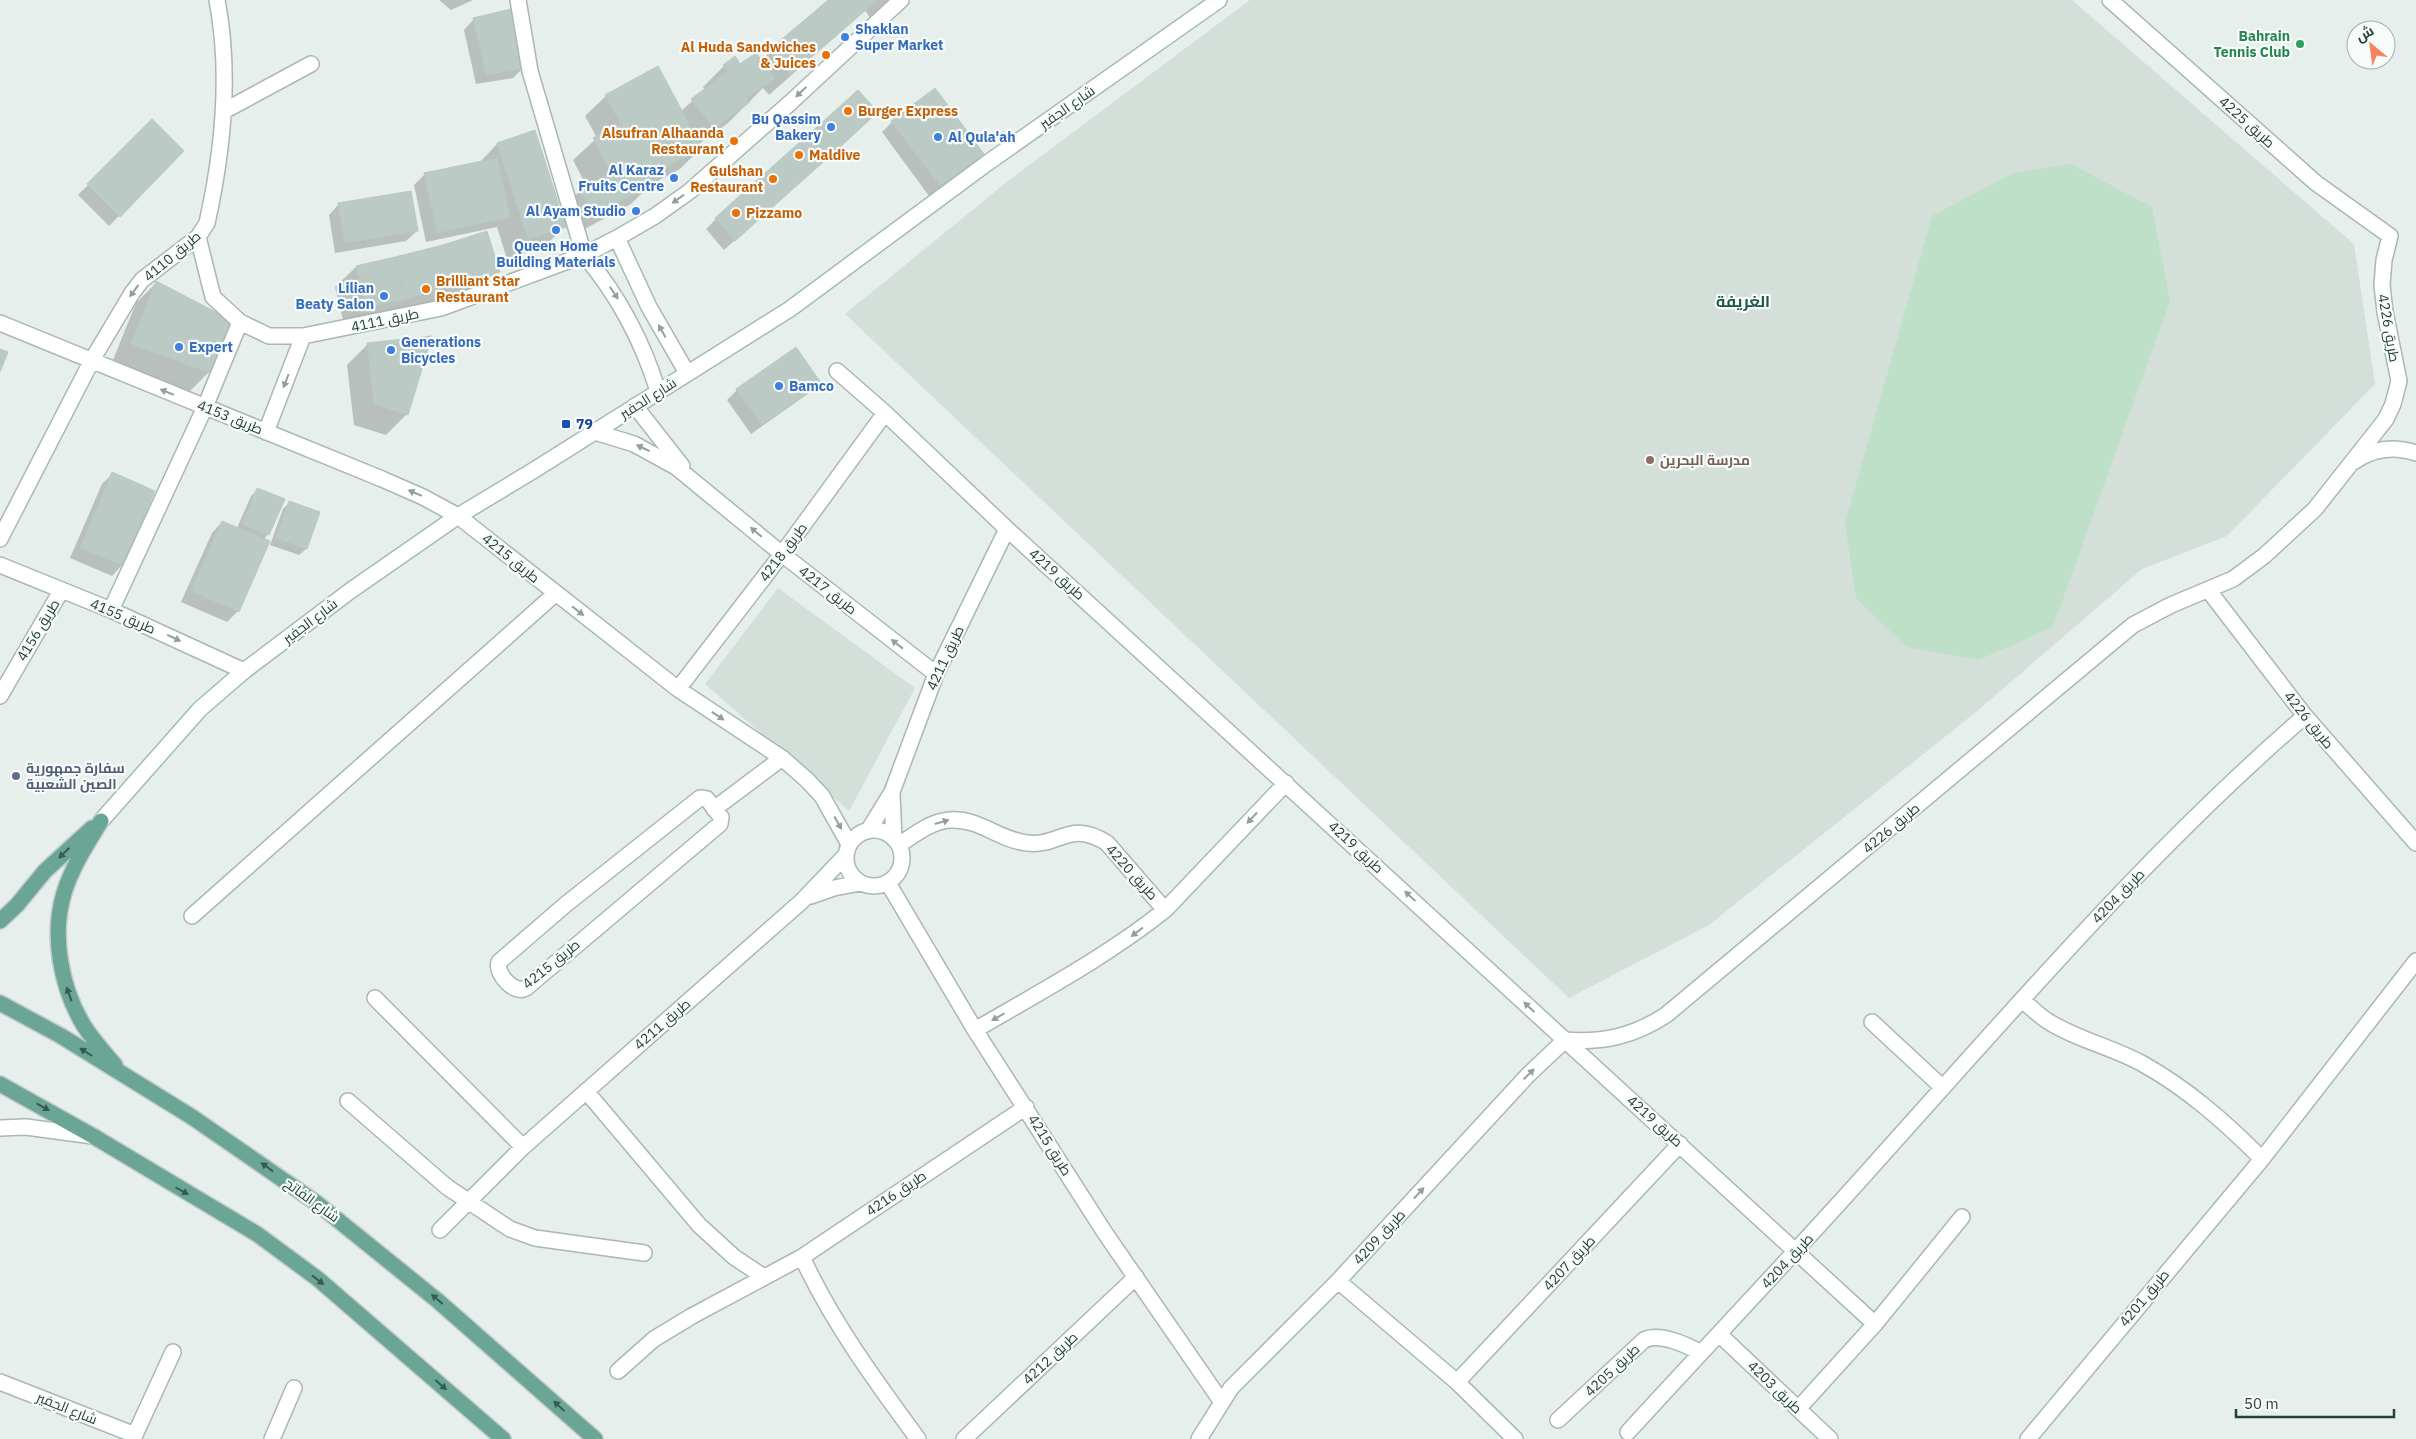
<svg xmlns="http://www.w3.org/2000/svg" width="2416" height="1439" font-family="'IBM Plex Sans',Cairo,sans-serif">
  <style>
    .built { fill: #d4dfda }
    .green { fill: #bfe0c8 }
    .shadow { fill: #0003 }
    .building { fill: #bbcac4; stroke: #b8c9c2 }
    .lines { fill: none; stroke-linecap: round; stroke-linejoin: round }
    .street-casing { stroke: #a8b8b2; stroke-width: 18 }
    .secondary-casing { stroke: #a4bbb3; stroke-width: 18 }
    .primary-casing { stroke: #c2cac8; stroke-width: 18 }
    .street { stroke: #fff; stroke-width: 15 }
    .secondary { stroke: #fff; stroke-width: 15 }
    .primary { stroke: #6aa596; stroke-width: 15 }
    .oneway { fill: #92a09c }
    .oneway2 { fill: #365b51 }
    .shop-dot { fill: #3f7fe0; stroke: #f7fbf9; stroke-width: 2 }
    .leisure-dot { fill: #2e9e5b; stroke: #f7fbf9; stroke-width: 2 }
    .food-dot { fill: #e8710a; stroke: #f7fbf9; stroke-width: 2 }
    .transit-dot { fill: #1a4fb4; stroke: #f7fbf9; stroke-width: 2 }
    .education-dot { fill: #8d6e63; stroke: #f7fbf9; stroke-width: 2 }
    .service-dot { fill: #5c6f8a; stroke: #f7fbf9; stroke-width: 2 }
    .labels { text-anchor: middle; stroke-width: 4.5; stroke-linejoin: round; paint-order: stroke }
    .shop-label { font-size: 14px; font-weight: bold; fill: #366cbe; stroke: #f7fbf9; text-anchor: start }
    .leisure-label { font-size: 14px; font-weight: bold; fill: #27864d; stroke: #f7fbf9; text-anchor: end }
    .food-label { font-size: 14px; font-weight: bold; fill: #c56008; stroke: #f7fbf9; text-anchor: start }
    .street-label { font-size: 14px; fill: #24423a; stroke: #f7fbf9 }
    .transit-label { font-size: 14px; font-weight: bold; fill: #164399; stroke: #f7fbf9; text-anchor: start }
    .education-label { font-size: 14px; font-weight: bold; fill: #785e54; stroke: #f7fbf9; text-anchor: start }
    .service-label { font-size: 14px; font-weight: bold; fill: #4e5e75; stroke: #f7fbf9; text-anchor: start }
    .quarter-label { font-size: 16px; font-weight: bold; fill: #1f5548; stroke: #f7fbf9 }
  </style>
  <rect width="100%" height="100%" fill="#e6efeb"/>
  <path class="built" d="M 1250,0 L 2072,0 L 2354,244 L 2375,384 L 2227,536 L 2142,569 L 1976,712 L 1709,925 L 1569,998 L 845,314 L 1008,181 Z
    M 778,588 L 915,688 L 849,811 L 705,684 Z"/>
  <path class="green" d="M 2071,164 L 2152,207 L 2170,301 L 2053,627 L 1979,660 L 1906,647 L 1856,598 L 1845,523 L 1932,216 L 2013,173 Z"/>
  <path class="shadow" d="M 439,0 L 473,0 L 451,10 Z
    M 830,0 L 892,0 L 870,18 L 865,10 L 769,95 L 763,88 L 728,123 L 699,144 L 701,148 L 680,169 L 650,185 L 631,204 L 572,236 L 566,225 L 544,247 L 507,259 L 497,227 L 426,242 L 414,185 L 425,174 L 479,163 L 497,144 L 534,132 L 560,211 L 580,191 L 587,187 L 573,160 L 597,138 L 585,116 L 606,96 L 681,111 L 705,90 L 703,87 L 724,66 L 740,66 L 760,61 Z
    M 474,19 L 524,67 L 513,78 L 476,84 L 464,30 Z
    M 152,121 L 183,151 L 109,226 L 78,195 Z
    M 892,122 L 983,154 L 972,164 L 929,196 L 882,132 Z
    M 827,158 L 724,250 L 706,229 L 716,219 Z
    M 339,204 L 417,231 L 406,241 L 335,253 L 329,215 Z
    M 356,267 L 498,271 L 478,292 L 345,328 L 335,287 Z
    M 156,283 L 209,372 L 188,393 L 111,365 L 136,303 Z
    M 368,344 L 407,414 L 386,435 L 354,425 L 347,365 Z
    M 820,383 L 809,393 L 751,434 L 727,400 L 737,390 Z
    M 112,474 L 122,565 L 112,576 L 70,558 L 102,484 Z
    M 258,489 L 268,534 L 263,540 L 268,542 L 238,611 L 227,622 L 181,602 L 212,533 L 222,522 L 237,528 L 251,496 Z
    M 289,503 L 319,513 L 306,549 L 299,555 L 270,545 L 283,509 Z"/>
  <path class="building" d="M 828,0 L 877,0 L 836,36 L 814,12 Z
    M 511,9 L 525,68 L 486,75 L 473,18 Z
    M 814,12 L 836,36 L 790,75 L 769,50 Z
    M 756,53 L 775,78 L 747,98 L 723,65 L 735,56 L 740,64 Z
    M 658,66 L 702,148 L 650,177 L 605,95 Z
    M 727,72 L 750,102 L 714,129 L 691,99 Z
    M 935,88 L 984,154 L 940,186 L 891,121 Z
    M 858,90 L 878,112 L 839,148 L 818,126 Z
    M 152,119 L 184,151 L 120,217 L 87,184 Z
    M 621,123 L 653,184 L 625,199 L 593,138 Z
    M 818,126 L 839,148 L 775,205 L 755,182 Z
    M 535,130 L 566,227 L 528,239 L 497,143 Z
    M 497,158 L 510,217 L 437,233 L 424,173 Z
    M 611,173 L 625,199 L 593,216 L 580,190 Z
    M 755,182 L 775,205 L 735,241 L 715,218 Z
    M 411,191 L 418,231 L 345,243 L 338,203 Z
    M 487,231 L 500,272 L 456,285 L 443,245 Z
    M 443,245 L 456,285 L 405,299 L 395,257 Z
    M 395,257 L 405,299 L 365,308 L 356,266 Z
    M 156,281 L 231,320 L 210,373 L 131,344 Z
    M 432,336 L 408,415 L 374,404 L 367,343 Z
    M 796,347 L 821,383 L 762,425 L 736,389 Z
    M 0,349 L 8,352 L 0,372 Z
    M 112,472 L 155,491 L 123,566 L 80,548 Z
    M 257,488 L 285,499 L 269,535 L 242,524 Z
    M 289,501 L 320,512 L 307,549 L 276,538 Z
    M 222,521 L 270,541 L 239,612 L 191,591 Z"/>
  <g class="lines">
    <defs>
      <path id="street" d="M 518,0 L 530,71 L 584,255 C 619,296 642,340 658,391
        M 224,111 L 311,64
        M 198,237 L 213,297 L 240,322 L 269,336 L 303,336 L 441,308 L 584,255 L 617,238 L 655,216 L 690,191 L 791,102 L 901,0
        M 617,238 L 649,307 L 687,373
        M 0,323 L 382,479 L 423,497 L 458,516 L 678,689 L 782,758 L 807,780 L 822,796 L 849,844
        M 837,371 L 885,413 L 1007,529 L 1875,1324
        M 635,406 L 682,466
        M 266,432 L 303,336
        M 595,432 L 634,444 L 676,467 L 782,554 L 936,674
        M 2355,461 C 2374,448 2395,446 2416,453
        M 0,539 L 92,360 L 132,293 L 142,280 L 198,237 L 207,223 C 223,151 231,73 217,0
        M 0,565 L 111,610 L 244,671
        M 2209,591 L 2305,716 L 2416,843
        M 111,610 L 205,407 L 240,322
        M 678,689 L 782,554 L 885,413
        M 0,696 L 61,591
        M 892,794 L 894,839
        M 700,798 L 707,799 L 721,817 L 720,824 L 526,988 C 515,995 495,974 499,962 L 565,905 Z
        M 714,809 L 782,758
        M846 858a28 28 0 1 1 56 0a28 28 0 1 1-56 0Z
        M 868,831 L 892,792 L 936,674 L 1007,529
        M 899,845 C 914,835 931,821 950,820 C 979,818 999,840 1027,843 C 1060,847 1069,819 1107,843 L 1165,910
        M 888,883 L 975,1030 L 1105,1233 L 1221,1401
        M 811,896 L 834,888 L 860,883
        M 192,916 L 555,594
        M 375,998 L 523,1147
        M 2022,1000 C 2030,1006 2037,1014 2046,1020 C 2075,1039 2112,1047 2143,1064 C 2188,1089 2226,1123 2262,1159
        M 1872,1022 L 1942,1087
        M 975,1030 C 1040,992 1106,957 1165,910 L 1286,783
        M 1565,1040 C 1603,1043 1634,1036 1666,1015 L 2133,625 L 2171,605 L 2233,579 L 2264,556 L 2315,509 L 2386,419 L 2393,404 L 2399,381 L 2385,312 L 2382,285 L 2384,260 L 2390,236 L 2316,183 L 2110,0
        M 586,1091 L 699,1225 L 734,1257 L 764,1277
        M 348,1101 L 447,1187 L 510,1229 L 535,1238 L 644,1253
        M 440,1230 L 523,1147 L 801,902 L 845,856
        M 802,1257 C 832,1322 876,1382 918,1439
        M 1338,1281 L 1457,1382 L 1515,1439
        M 1719,1334 L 1830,1439
        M 618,1371 L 654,1339 L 692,1316 L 802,1257 L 1026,1107
        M 0,1382 L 135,1435
        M 1457,1382 L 1680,1144
        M 1798,1409 L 1875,1324 L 1962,1217
        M 1558,1420 L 1644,1340 C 1659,1332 1687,1345 1701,1353
        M 1628,1432 C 1714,1338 1802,1246 1886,1151 C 2021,1001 2152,848 2305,716
        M 133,1439 L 173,1352
        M 272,1439 L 294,1388
        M 964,1439 L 1136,1277
        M 1199,1439 L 1231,1388 L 1338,1281 L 1528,1075 L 1565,1040
        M 2028,1439 L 2262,1159 L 2416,961"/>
      <path id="secondary" d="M 101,821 L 200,709 L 244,671 L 350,591 L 458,516 L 531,472 L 790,309 L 986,164 L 1219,0
        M 0,1128 L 26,1127 L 93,1136"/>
      <path id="primary" d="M 101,821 C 87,844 72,867 64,893 C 51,936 61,988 84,1026 C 93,1040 104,1052 115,1065
        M 0,921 L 17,905 L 45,871 L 92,828
        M 0,1003 L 61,1036 L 192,1117 L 318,1204 L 438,1301 L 595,1439
        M 0,1084 L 93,1136 L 257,1234 L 318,1279 L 503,1439"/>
    </defs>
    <use href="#street" class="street-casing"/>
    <use href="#secondary" class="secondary-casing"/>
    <use href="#primary" class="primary-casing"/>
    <use href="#street" class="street"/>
    <use href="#secondary" class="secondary"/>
    <use href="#primary" class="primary"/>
  </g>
  <defs><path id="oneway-solid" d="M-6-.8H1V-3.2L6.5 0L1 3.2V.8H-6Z" transform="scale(1.25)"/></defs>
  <g class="oneway">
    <use href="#oneway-solid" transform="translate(801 92) rotate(137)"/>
    <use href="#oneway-solid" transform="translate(678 199) rotate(144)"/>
    <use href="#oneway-solid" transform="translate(134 291) rotate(126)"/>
    <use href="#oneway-solid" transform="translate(614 293) rotate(56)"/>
    <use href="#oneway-solid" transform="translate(662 331) rotate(-119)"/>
    <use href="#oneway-solid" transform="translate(286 381) rotate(111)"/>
    <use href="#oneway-solid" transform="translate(167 392) rotate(-158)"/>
    <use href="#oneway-solid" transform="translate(643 448) rotate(-155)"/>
    <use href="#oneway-solid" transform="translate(415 493) rotate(-157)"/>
    <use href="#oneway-solid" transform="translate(756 532) rotate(-140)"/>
    <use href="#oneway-solid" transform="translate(578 611) rotate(38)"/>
    <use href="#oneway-solid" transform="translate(174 638) rotate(25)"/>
    <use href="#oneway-solid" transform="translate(897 644) rotate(-142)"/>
    <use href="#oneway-solid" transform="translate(718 716) rotate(34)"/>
    <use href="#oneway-solid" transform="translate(1252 818) rotate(133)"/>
    <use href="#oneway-solid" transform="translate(942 822) rotate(-16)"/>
    <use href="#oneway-solid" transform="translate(838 823) rotate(61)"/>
    <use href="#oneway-solid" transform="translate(1410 896) rotate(-137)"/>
    <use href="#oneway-solid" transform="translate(1137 932) rotate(143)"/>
    <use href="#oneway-solid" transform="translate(1529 1007) rotate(-137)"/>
    <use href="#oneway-solid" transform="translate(998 1017) rotate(150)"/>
    <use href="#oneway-solid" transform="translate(1529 1074) rotate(-45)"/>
    <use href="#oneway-solid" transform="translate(1419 1193) rotate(-47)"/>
  </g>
  <g class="oneway2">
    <use href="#oneway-solid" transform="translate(64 853) rotate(135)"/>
    <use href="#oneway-solid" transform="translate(69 994) rotate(-110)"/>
    <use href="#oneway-solid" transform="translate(86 1052) rotate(-148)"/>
    <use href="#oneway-solid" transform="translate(43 1107) rotate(29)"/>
    <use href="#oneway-solid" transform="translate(267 1167) rotate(-144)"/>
    <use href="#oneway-solid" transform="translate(182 1191) rotate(30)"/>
    <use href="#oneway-solid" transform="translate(318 1280) rotate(38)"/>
    <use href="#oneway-solid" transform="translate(437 1299) rotate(-139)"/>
    <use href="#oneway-solid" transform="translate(441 1385) rotate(41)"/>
    <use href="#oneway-solid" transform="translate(559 1406) rotate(-137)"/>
  </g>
  <g class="shop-dot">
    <circle cx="845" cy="37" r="5"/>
    <circle cx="831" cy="127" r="5"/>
    <circle cx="938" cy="137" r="5"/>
    <circle cx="674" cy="178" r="5"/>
    <circle cx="636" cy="211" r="5"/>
    <circle cx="556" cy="230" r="5"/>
    <circle cx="384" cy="296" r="5"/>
    <circle cx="179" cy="347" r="5"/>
    <circle cx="391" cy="350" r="5"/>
    <circle cx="779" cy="386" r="5"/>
  </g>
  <circle class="leisure-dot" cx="2300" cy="44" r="5"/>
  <g class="food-dot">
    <circle cx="826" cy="55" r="5"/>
    <circle cx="848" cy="111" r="5"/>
    <circle cx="734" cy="141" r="5"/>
    <circle cx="799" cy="155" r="5"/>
    <circle cx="773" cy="179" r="5"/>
    <circle cx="736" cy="213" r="5"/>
    <circle cx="426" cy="289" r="5"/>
  </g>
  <rect class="transit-dot" x="561" y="419" width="10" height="10" rx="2.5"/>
  <circle class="education-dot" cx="1650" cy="460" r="5"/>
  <circle class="service-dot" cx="16" cy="776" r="5"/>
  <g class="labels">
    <g class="shop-label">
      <text x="855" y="34">Shaklan<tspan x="855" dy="16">Super Market</tspan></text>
      <text x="821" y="124" text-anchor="end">Bu Qassim<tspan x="821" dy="16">Bakery</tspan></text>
      <text x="948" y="142">Al Qula'ah</text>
      <text x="664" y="175" text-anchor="end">Al Karaz<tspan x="664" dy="16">Fruits Centre</tspan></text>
      <text x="626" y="216" text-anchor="end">Al Ayam Studio</text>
      <text x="556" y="251" text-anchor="middle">Queen Home<tspan x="556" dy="16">Building Materials</tspan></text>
      <text x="374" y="293" text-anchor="end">Lilian<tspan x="374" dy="16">Beaty Salon</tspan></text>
      <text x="401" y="347">Generations<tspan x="401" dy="16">Bicycles</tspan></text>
      <text x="189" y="352">Expert</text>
      <text x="789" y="391">Bamco</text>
    </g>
    <g class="leisure-label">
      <text x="2290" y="41">Bahrain<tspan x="2290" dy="16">Tennis Club</tspan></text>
    </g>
    <g class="food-label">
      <text x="816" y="52" text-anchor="end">Al Huda Sandwiches<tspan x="816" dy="16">&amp; Juices</tspan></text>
      <text x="858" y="116">Burger Express</text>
      <text x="724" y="138" text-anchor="end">Alsufran Alhaanda<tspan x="724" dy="16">Restaurant</tspan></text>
      <text x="809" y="160">Maldive</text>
      <text x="763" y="176" text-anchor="end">Gulshan<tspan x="763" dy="16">Restaurant</tspan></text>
      <text x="746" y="218">Pizzamo</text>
      <text x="436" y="286">Brilliant Star<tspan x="436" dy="16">Restaurant</tspan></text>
    </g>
    <g class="street-label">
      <text transform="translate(1067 107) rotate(-35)" y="5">شارع الجفير</text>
      <text transform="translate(2247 122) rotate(42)" y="5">طريق 4225</text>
      <text transform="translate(172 256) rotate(-40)" y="5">طريق 4110</text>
      <text transform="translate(385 320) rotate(-12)" y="5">طريق 4111</text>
      <text transform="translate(2389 328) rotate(80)" y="5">طريق 4226</text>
      <text transform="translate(648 398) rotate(-32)" y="5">شارع الجفير</text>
      <text transform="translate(230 417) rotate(22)" y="5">طريق 4153</text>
      <text transform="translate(783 552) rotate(-53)" y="5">طريق 4218</text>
      <text transform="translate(511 558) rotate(39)" y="5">طريق 4215</text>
      <text transform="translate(1057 574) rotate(42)" y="5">طريق 4219</text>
      <text transform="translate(828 590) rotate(38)" y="5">طريق 4217</text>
      <text transform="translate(123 616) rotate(23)" y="5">طريق 4155</text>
      <text transform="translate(310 621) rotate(-37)" y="5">شارع الجفير</text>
      <text transform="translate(38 630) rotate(-59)" y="5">طريق 4156</text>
      <text transform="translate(945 658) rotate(-65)" y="5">طريق 4211</text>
      <text transform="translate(2309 720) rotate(51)" y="5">طريق 4226</text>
      <text transform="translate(1891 828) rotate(-40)" y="5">طريق 4226</text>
      <text transform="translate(1356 847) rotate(43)" y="5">طريق 4219</text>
      <text transform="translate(1132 872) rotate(48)" y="5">طريق 4220</text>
      <text transform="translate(2118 896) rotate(-46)" y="5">طريق 4204</text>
      <text transform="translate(551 964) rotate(-39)" y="5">طريق 4215</text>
      <text transform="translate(662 1024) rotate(-41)" y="5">طريق 4211</text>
      <text transform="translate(1655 1121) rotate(42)" y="5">طريق 4219</text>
      <text transform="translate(1050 1145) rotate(58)" y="5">طريق 4215</text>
      <text transform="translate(896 1193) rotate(-34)" y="5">طريق 4216</text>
      <text transform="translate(312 1200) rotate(36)" y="5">شارع الفاتح</text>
      <text transform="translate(1379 1237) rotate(-47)" y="5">طريق 4209</text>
      <text transform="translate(1787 1261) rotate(-47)" y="5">طريق 4204</text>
      <text transform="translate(1569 1263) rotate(-47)" y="5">طريق 4207</text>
      <text transform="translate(2144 1298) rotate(-50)" y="5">طريق 4201</text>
      <text transform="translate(1050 1358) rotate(-43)" y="5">طريق 4212</text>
      <text transform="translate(1612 1370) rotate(-43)" y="5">طريق 4205</text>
      <text transform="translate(1775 1387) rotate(44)" y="5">طريق 4203</text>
      <text transform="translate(67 1408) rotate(22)" y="5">شارع الجفير</text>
    </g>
    <g class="transit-label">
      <text x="576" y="429">79</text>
    </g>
    <g class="education-label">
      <text x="1660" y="465">مدرسة البحرين</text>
    </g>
    <g class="service-label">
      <text x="26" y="773">سفارة جمهورية<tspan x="26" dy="16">الصين الشعبية</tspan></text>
    </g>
    <g class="quarter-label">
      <text x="1743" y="307">الغريفة</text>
    </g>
  </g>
  <g transform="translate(2371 45) rotate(331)"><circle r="24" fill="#f7fbf9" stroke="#a3b1ad"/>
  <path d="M0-4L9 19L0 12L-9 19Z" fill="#f4845f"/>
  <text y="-8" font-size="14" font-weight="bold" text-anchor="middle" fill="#24423a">ش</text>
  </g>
  <path d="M2236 1409v8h158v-8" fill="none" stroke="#24423a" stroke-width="2.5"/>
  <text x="2244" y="1409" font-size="15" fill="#24423a" stroke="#f7fbf9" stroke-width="4" paint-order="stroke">50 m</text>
</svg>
